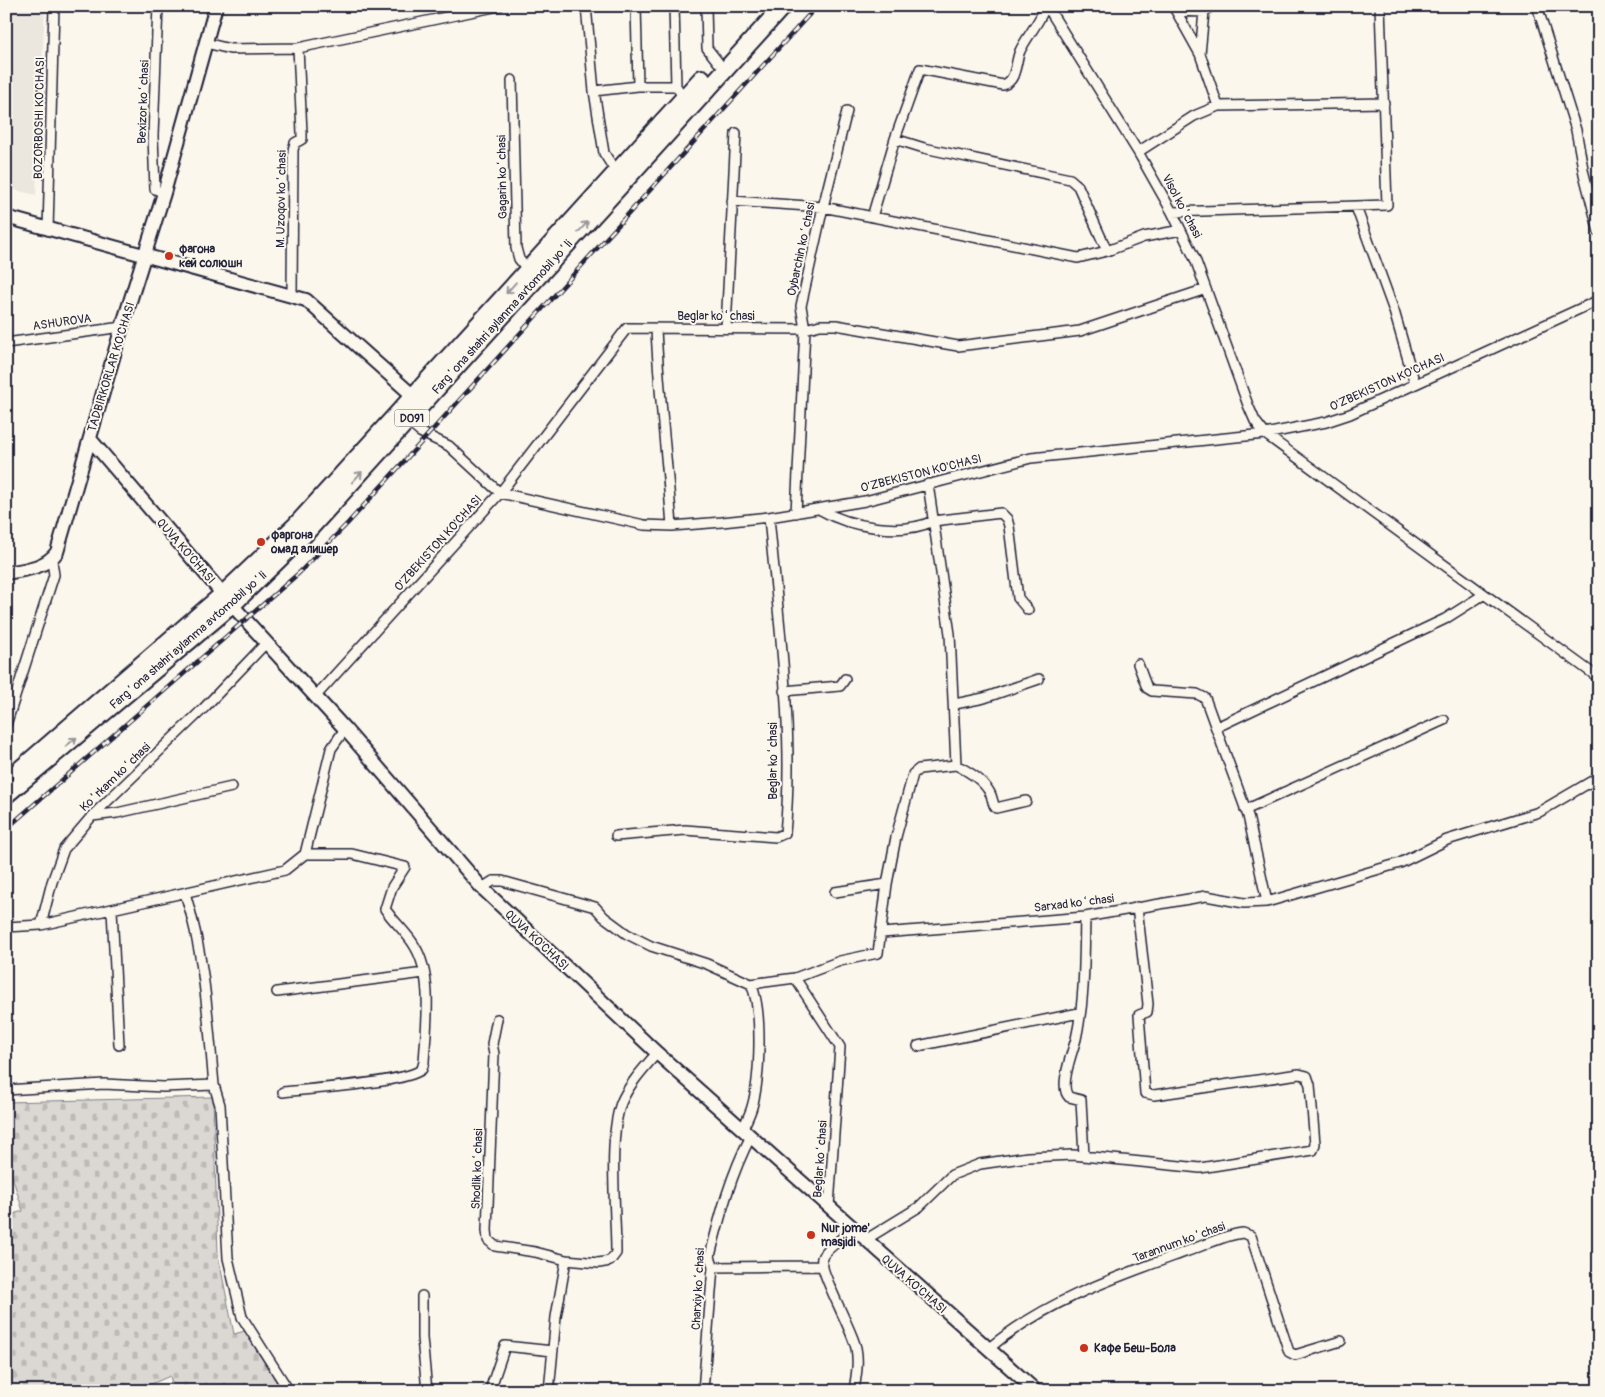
<svg xmlns="http://www.w3.org/2000/svg" width="1605" height="1397" font-family="Pangolin,sans-serif">
  <style>
    .built { fill: #ebe7df }
    .cemetery { fill: url(#cemetery-stones); stroke: #7e7d87 }
    .lines { fill: none; stroke-linecap: round; stroke-linejoin: round }
    .street-casing { stroke: #22223b; stroke-width: 12 }
    .secondary-casing { stroke: #22223b; stroke-width: 16 }
    .highway-casing { stroke: #22223b; stroke-width: 20 }
    .street { stroke: #fbf7ec; stroke-width: 9 }
    .secondary { stroke: #fbf7ec; stroke-width: 12 }
    .highway { stroke: #fbf7ec; stroke-width: 16 }
    .rail-casing { stroke: #22223b; stroke-width: 4.5 }
    .rail { stroke: #fbf7ec; stroke-width: 2.5; stroke-dasharray: 8; stroke-linecap: butt }
    .oneway { stroke: #99979c }
    .poi-dot { fill: #c8321e; stroke: #fbf7ec; stroke-width: 2 }
    .labels { text-anchor: middle; stroke-width: 4; stroke-linejoin: round; paint-order: stroke }
    .shield { fill: #fbf7ec; stroke: #636270; stroke-width: 1 }
    .shield-label { font-size: 11px; font-weight: bold; fill: #22223b }
    .street-label { font-size: 12px; fill: #22223b; stroke: #fbf7ec }
    .poi-label { font-size: 12px; font-weight: bold; fill: #22223b; stroke: #fbf7ec; text-anchor: start }
  </style>
  <defs>
    <pattern id="cemetery-stones" width="16" height="16" patternUnits="userSpaceOnUse" patternTransform="scale(1.25)"><rect width="16" height="16" fill="#dbd8d3"/><path d="M2 7V4a2 2 0 0 1 4 0v3zM10 15v-3a2 2 0 0 1 4 0v3z" fill="#bcb9b6"/></pattern>
  </defs>
  <rect width="100%" height="100%" fill="#fbf7ec"/>
  <filter id="ink" filterUnits="userSpaceOnUse"><feTurbulence type="fractalNoise" baseFrequency=".02" numOctaves="2"/><feDisplacementMap in="SourceGraphic" scale="10" xChannelSelector="R" yChannelSelector="G"/><feConvolveMatrix kernelMatrix="1 2 1 2 8 2 1 2 1" color-interpolation-filters="sRGB"/></filter>
  <g filter="url(#ink)">
    <path class="built" d="M 6,6 L 45,6 L 36,195 L 6,188 Z"/>
    <path class="cemetery" d="M 213,1097 L 218,1255 L 234,1334 L 245,1331 L 267,1363 L 281,1391 L 174,1391 L 170,1376 L 135,1391 L 6,1391 L 6,1216 L 23,1211 L 6,1157 L 6,1102 Z"/>
    <g class="lines">
      <defs>
        <path id="street" d="M 158,6 L 153,136 L 155,189 L 164,193
          M 586,6 L 594,91 L 604,153 L 616,172
          M 636,6 L 638,86
          M 674,6 L 676,86
          M 706,6 L 707,48 L 718,62
          M 1047,6 L 1138,152 L 1172,212 L 1195,259 L 1248,405 L 1255,421 L 1265,434 L 1599,678
          M 1172,6 L 1176,11 L 1204,12
          M 1211,6 L 1204,12 L 1200,54 L 1218,106 L 1384,103
          M 1537,6 L 1576,130 L 1584,174 L 1599,232
          M 1176,11 L 1200,54
          M 206,43 L 230,49 L 298,48 L 499,6
          M 512,80 L 516,248 L 519,259 L 527,269
          M 594,91 L 638,86 L 676,86 L 684,98
          M 895,139 L 920,69 L 1003,85 C 1017,81 1015,62 1020,51 C 1025,39 1044,16 1045,6
          M 1138,152 L 1194,116 L 1218,106
          M 732,201 L 823,207 L 1078,258 L 1107,251 L 1078,186 L 1070,179 L 924,148 L 895,139 L 872,217
          M 1356,207 L 1394,311 L 1415,384
          M 1172,212 L 1387,205 L 1380,6
          M 48,230 L 54,6
          M 1107,251 L 1144,237 L 1181,230
          M 292,295 L 293,150 L 295,143 L 302,139 L 302,133 L 298,48
          M 726,328 L 736,133
          M 656,329 C 659,394 667,460 672,526
          M 6,343 L 122,327
          M 408,422 L 420,432 L 449,446 L 500,493 L 627,328 L 805,329 L 820,325 L 836,325 L 958,346 L 1080,331 L 1206,289
          M 821,510 C 850,527 902,536 933,521 L 1001,513 L 1007,519 L 1009,526 L 1018,598 L 1028,610
          M 796,513 L 805,329 L 801,306 L 823,207 L 847,111
          M 1138,664 L 1147,688 L 1152,691 L 1197,694 L 1205,698 L 1248,816 L 1267,902
          M 784,691 L 840,686 L 845,679
          M 315,697 L 500,493 L 644,525 L 672,526 L 722,522 L 769,517 L 865,501 L 1031,458 L 1265,434 L 1326,422 L 1350,414 L 1599,300
          M 955,704 L 984,698 L 1039,679
          M 6,725 L 54,575 L 52,561
          M 1217,727 L 1445,619 L 1483,595
          M 956,765 C 968,771 984,781 990,793 C 993,798 992,804 996,808 L 1026,801
          M 1245,810 L 1444,720
          M 92,816 L 117,813 L 232,787
          M 616,836 L 685,830 L 776,837 L 785,833 C 795,732 778,619 769,517
          M 482,888 L 493,881 L 502,881 L 595,907 L 604,917 L 627,934 L 651,946 L 707,964 L 751,984 L 795,978 L 840,961 L 878,953 L 887,884 L 896,837 L 913,774 L 919,769 L 956,765 L 950,634 L 928,484
          M 835,892 L 887,884
          M 185,893 C 205,956 208,1020 214,1085
          M 112,910 L 119,1045
          M 41,925 L 285,870 L 305,854 L 331,749 L 345,729
          M 6,927 L 41,925 L 52,882 L 64,849 L 92,816 L 204,708 L 266,643
          M 882,933 L 1085,917 L 1206,896 L 1244,903 L 1267,902 L 1400,863 L 1447,840 L 1539,812 L 1599,777
          M 795,978 L 840,1047 L 829,1206
          M 277,992 L 424,973
          M 497,1019 L 492,1044 L 494,1054 L 487,1230 L 488,1240 L 495,1246 L 535,1252 L 566,1260 L 599,1263 L 610,1261 L 616,1253 C 616,1212 608,1139 621,1103 C 629,1084 644,1068 657,1053
          M 918,1046 L 1079,1013
          M 6,1090 L 104,1084 L 163,1087 L 214,1085 L 220,1105 L 228,1258 L 242,1317 L 289,1391
          M 283,1092 C 308,1089 407,1083 422,1069 L 424,1062 C 426,1027 434,976 414,945 C 406,932 394,922 385,909 L 392,887 L 405,867 L 352,854 L 305,854
          M 743,1128 C 746,1122 750,1114 752,1107 C 760,1079 763,1010 751,984
          M 1084,1156 L 1081,1100 L 1069,1097 C 1058,1087 1073,1051 1076,1039 C 1085,1000 1084,957 1085,917
          M 865,1240 L 919,1207 L 952,1175 L 980,1164 L 1028,1157 L 1073,1155 L 1200,1168 L 1313,1150 L 1315,1144 L 1310,1085 L 1307,1076 L 1299,1074 L 1154,1095 L 1145,1093 L 1139,1015 L 1147,1012 L 1148,1004 L 1137,907
          M 713,1267 L 823,1266
          M 422,1296 L 422,1338 L 427,1391
          M 988,1349 C 1045,1301 1116,1277 1185,1252 C 1203,1246 1224,1235 1243,1233 L 1251,1236 L 1289,1352 L 1295,1355 L 1341,1341
          M 487,1391 L 491,1387 L 505,1346 L 553,1351
          M 549,1391 L 556,1317 L 566,1260
          M 703,1391 L 713,1267 L 710,1256 C 720,1215 731,1174 751,1136
          M 854,1391 C 856,1376 859,1363 856,1348 C 852,1329 818,1270 822,1258 C 824,1250 847,1235 854,1229"/>
        <path id="secondary" d="M 6,217 L 306,300 L 420,402
          M 90,439 L 232,605 L 345,729 L 482,888 L 657,1053 L 1036,1391
          M 6,573 C 24,570 46,568 57,552 L 122,327 L 164,193 L 216,6"/>
        <path id="highway" d="M 18,771 L 223,594 L 296,525 L 702,78
          M 6,795 L 232,605 L 304,535 L 783,6"/>
      </defs>
      <use href="#street" class="street-casing"/>
      <use href="#secondary" class="secondary-casing"/>
      <use href="#highway" class="highway-casing"/>
      <use href="#street" class="street"/>
      <use href="#secondary" class="secondary"/>
      <use href="#highway" class="highway"/>
      <defs>
        <path id="rail" d="M 6,829 L 299,573 L 348,523 L 817,6"/>
      </defs>
      <use href="#rail" class="rail-casing"/>
      <use href="#rail" class="rail"/>
    </g>
    <defs><path id="oneway-shaft" d="M-6 0H5M1.5-3L5.5 0L1.5 3" fill="none" stroke-width="1.6" stroke-linecap="round" stroke-linejoin="round" transform="scale(1.25)"/></defs>
    <g class="oneway">
      <use href="#oneway-shaft" transform="translate(583 227) rotate(-48)"/>
      <use href="#oneway-shaft" transform="translate(511 288) rotate(131)"/>
      <use href="#oneway-shaft" transform="translate(357 477) rotate(-47)"/>
      <use href="#oneway-shaft" transform="translate(71 742) rotate(-39)"/>
    </g>
  </g>
  <g class="poi-dot">
    <circle cx="169" cy="256" r="5"/>
    <circle cx="261" cy="542" r="5"/>
    <circle cx="811" cy="1235" r="5"/>
    <circle cx="1084" cy="1348" r="5"/>
  </g>
  <g class="labels">
    <rect class="shield" x="394.5" y="409.5" width="35" height="17" rx="4"/>
    <g class="shield-label">
      <text x="412" y="422">D091</text>
    </g>
    <g class="street-label">
      <text transform="translate(143 102) rotate(-88)" y="4">Bexizor koʻchasi</text>
      <text transform="translate(39 118) rotate(-89)" y="4">BOZORBOSHI KO'CHASI</text>
      <text transform="translate(502 177) rotate(-91)" y="4">Gagarin koʻchasi</text>
      <text transform="translate(281 199) rotate(-89)" y="4">M. Uzoqov koʻchasi</text>
      <text transform="translate(1182 206) rotate(62)" y="4">Visol koʻchasi</text>
      <text transform="translate(801 249) rotate(-78)" y="4">Oybarchin koʻchasi</text>
      <text x="716" y="320">Beglar koʻchasi</text>
      <text transform="translate(502 317) rotate(-48)" y="4">Fargʻona shahri aylanma avtomobil yoʻli</text>
      <text transform="translate(62 322) rotate(-8)" y="4">ASHUROVA</text>
      <text transform="translate(111 367) rotate(-73)" y="4">TADBIRKORLAR KO'CHASI</text>
      <text transform="translate(1387 382) rotate(-24)" y="4">O'ZBEKISTON KO'CHASI</text>
      <text transform="translate(921 473) rotate(-14)" y="4">O'ZBEKISTON KO'CHASI</text>
      <text transform="translate(438 543) rotate(-48)" y="4">O'ZBEKISTON KO'CHASI</text>
      <text transform="translate(186 551) rotate(49)" y="4">QUVA KO'CHASI</text>
      <text transform="translate(188 640) rotate(-41)" y="4">Fargʻona shahri aylanma avtomobil yoʻli</text>
      <text transform="translate(773 761) rotate(-90)" y="4">Beglar koʻchasi</text>
      <text transform="translate(115 777) rotate(-44)" y="4">Koʻrkam koʻchasi</text>
      <text transform="translate(1074 903) rotate(-7)" y="4">Sarxad koʻchasi</text>
      <text transform="translate(537 940) rotate(43)" y="4">QUVA KO'CHASI</text>
      <text transform="translate(820 1159) rotate(-86)" y="4">Beglar koʻchasi</text>
      <text transform="translate(477 1169) rotate(-88)" y="4">Shodlik koʻchasi</text>
      <text transform="translate(1179 1242) rotate(-20)" y="4">Tarannum koʻchasi</text>
      <text transform="translate(914 1284) rotate(41)" y="4">QUVA KO'CHASI</text>
      <text transform="translate(698 1289) rotate(-87)" y="4">Charxiy koʻchasi</text>
    </g>
    <g class="poi-label">
      <text x="179" y="253">фагона<tspan x="179" dy="14">кей солюшн</tspan></text>
      <text x="271" y="539">фаргона<tspan x="271" dy="14">омад алишер</tspan></text>
      <text x="821" y="1232">Nur jome'<tspan x="821" dy="14">masjidi</tspan></text>
      <text x="1094" y="1352">Кафе Беш-Бола</text>
    </g>
  </g>
  <rect width="1605" height="1397" fill="none" stroke="#fbf7ec" stroke-width="25"/>
  <rect x="12" y="12" width="1580" height="1372" fill="none" stroke="#22223b" stroke-width="2" filter="url(#ink)"/>
</svg>
